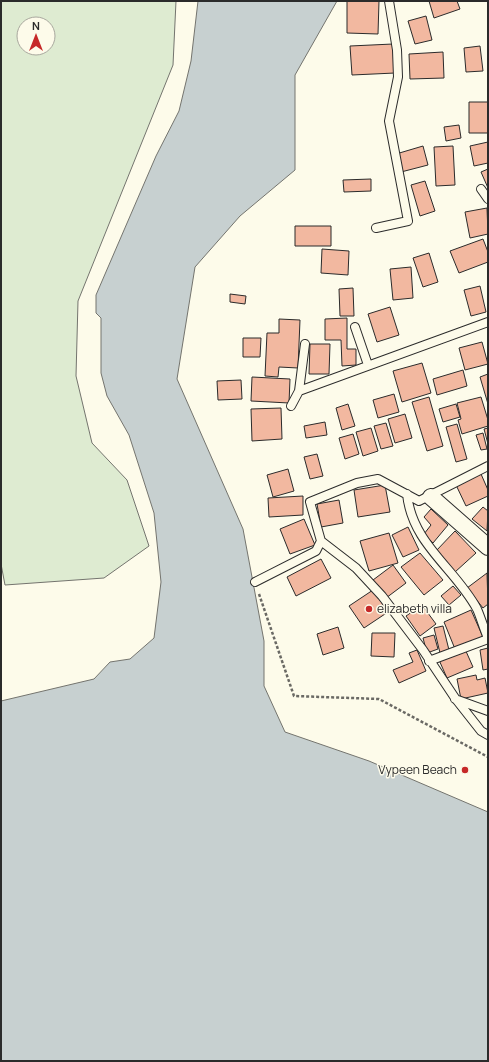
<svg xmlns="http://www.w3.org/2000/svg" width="489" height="1062" font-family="Manrope,sans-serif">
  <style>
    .green { fill: #deebd1; stroke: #74746e; fill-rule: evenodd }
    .water { fill: #c7d0d0; stroke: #74746e }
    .building { fill: #f2b8a0; stroke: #2b2b2b }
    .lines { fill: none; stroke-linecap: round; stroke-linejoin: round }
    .lane-casing { stroke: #2b2b2b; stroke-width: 10 }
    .street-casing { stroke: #2b2b2b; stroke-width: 18 }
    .path { stroke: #6a6964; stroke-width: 2.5; stroke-dasharray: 3 2; stroke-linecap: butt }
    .lane { stroke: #fdfbea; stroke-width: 8 }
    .street { stroke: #fdfbea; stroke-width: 16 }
    .poi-dot { fill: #c62828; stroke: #fdfbea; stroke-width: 1.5 }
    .labels { text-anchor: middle; stroke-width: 3; stroke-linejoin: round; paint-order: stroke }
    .poi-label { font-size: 12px; fill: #2b2b2b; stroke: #fdfbea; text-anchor: start }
  </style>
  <rect width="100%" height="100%" fill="#fdfbea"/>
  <path class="green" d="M 1,1 L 176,1 L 173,65 L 78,301 L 76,376 L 92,443 L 127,480 L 149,546 L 104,578 L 5,585 L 1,564 ZM 24,24 L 48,24 L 48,48 L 24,48 Z"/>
  <path class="water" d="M 198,1 L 337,1 L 295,75 L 295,170 L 240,216 L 195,267 L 177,379 L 243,529 L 264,641 L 264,686 L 285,732 L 369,761 L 488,812 L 488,1061 L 1,1061 L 1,701 L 94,679 L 110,662 L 130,659 L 154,638 L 161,582 L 154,513 L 129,435 L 107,396 L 101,373 L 101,318 L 96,313 L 96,295 L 156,156 L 179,111 L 191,61 Z"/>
  <path class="building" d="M 347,1 L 379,1 L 378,34 L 347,33 Z
    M 429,1 L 457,1 L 460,9 L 434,18 Z
    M 426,16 L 432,40 L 415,44 L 408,21 Z
    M 393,44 L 395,73 L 352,75 L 350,46 Z
    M 480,46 L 483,71 L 466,72 L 464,48 Z
    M 443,52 L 444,78 L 410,79 L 409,54 Z
    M 469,102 L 488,102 L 488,133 L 469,133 Z
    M 459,125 L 461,138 L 446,141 L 444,127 Z
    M 488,142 L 488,163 L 474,166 L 470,146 Z
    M 423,146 L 428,165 L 401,172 L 396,154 Z
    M 453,146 L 455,185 L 436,186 L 434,147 Z
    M 488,169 L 488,188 L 481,172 Z
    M 371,179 L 371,191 L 344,192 L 343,180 Z
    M 425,181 L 435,211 L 420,216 L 411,185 Z
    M 487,208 L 488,234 L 470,238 L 465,212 Z
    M 295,226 L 331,226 L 331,246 L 295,246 Z
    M 483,239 L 488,252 L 488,262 L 459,273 L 450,251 Z
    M 322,249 L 349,251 L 348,275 L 321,273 Z
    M 429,253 L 438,282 L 423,287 L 413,258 Z
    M 411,267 L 413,298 L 393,300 L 390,269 Z
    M 480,286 L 486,312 L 471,316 L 464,290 Z
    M 353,288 L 354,316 L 340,316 L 339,289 Z
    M 230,294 L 246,296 L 245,304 L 230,302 Z
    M 390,307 L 399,335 L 377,342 L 368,314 Z
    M 347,318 L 347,349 L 356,349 L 356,365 L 342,366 L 341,340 L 325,340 L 325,319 Z
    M 279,319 L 300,320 L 298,368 L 279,367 L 278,377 L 265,376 L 267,333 L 279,333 Z
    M 243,338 L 261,338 L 260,357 L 243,357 Z
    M 482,342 L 488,364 L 465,370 L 459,348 Z
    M 310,344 L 330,344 L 329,374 L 309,374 Z
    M 422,363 L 431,393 L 402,402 L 393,371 Z
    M 463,370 L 467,386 L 437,395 L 433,379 Z
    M 488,374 L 488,404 L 480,377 Z
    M 252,377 L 290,379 L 289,403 L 251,401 Z
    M 241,380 L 242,399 L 218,400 L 217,381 Z
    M 394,394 L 399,412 L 378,418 L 373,400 Z
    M 429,397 L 443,446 L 427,451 L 412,402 Z
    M 481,397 L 488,420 L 488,426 L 462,434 L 458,420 L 461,419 L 457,403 Z
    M 348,404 L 355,426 L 342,430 L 336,408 Z
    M 456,404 L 460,417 L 443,422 L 439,409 Z
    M 281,408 L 282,439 L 252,441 L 251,409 Z
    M 405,414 L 412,438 L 395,443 L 388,419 Z
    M 325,422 L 327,435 L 306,438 L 304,426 Z
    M 386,423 L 393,446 L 381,449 L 374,426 Z
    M 457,424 L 467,459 L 456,462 L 446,427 Z
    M 371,428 L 378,451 L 363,456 L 356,432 Z
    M 488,428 L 488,444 L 484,429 Z
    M 483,433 L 487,449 L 481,450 L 476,435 Z
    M 353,434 L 359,454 L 345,459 L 339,438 Z
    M 317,454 L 323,476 L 310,479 L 304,457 Z
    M 288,469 L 294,491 L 273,497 L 267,475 Z
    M 481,474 L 488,490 L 488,496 L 466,506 L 456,485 Z
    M 385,485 L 390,512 L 358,517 L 354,490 Z
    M 303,496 L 303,515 L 269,517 L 268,498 Z
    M 339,500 L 343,523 L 321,527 L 317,504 Z
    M 483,507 L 488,511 L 487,531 L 472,519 Z
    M 431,509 L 448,525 L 433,543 L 424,534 L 431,525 L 424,517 Z
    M 304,519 L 315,545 L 290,554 L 280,529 Z
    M 408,527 L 419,550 L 403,557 L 392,535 Z
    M 455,531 L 476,553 L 455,572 L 436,551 Z
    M 389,533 L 398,563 L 369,571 L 360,541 Z
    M 420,553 L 443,580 L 424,595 L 401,567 Z
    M 321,559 L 331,578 L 296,596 L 287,577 Z
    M 393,565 L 406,583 L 386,598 L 373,580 Z
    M 487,573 L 488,604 L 483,608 L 467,588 Z
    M 453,586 L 461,595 L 449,605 L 441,596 Z
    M 373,590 L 388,612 L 364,628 L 349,606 Z
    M 422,605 L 436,624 L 420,636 L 406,616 Z
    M 471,610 L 483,637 L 455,649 L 444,622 Z
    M 443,626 L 449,650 L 440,653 L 434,628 Z
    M 338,627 L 344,648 L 323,655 L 317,634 Z
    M 372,633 L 395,633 L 394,657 L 371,656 Z
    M 434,635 L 438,649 L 427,653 L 423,638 Z
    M 488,648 L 488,669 L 483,670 L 480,650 Z
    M 465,649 L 473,667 L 447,678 L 439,660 Z
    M 417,650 L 426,671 L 399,683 L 393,670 L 413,662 L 409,653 Z
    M 476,675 L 477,680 L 485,678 L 488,693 L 461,699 L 457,679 Z"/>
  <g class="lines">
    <defs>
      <path id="lane" d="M 481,189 L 488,199
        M 376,228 L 408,221 L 389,121 L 398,77 L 397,50 L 389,1
        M 355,327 L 368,365
        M 299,391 L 488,322
        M 291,406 L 299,391 L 305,344
        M 488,466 L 419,501 L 378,479 L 357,483 L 310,502 L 321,541 L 356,568 L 382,596 L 423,650 L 455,698 L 481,731 L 488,735
        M 407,494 C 412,544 455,568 477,609 C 481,618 484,629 488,638
        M 255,582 L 316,551 L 321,541
        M 429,661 L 488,639
        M 455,699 L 488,711"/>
      <path id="street" d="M 431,497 L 488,547"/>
    </defs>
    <use href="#lane" class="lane-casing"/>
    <use href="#street" class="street-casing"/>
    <path class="path" d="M 259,594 L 294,696 L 379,699 L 488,757"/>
    <use href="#lane" class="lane"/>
    <use href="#street" class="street"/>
  </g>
  <g class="poi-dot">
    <circle cx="369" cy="609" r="4"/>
    <circle cx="465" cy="770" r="4"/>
  </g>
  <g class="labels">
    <g class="poi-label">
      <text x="377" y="613">elizabeth villa</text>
      <text x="457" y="774" text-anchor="end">Vypeen Beach</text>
    </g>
  </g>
  <rect width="489" height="1062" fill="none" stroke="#2b2b2b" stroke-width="4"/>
  <g transform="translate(36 36)"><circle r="19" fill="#fdfbea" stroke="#a9a89e"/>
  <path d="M0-3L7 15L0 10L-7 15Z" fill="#c62828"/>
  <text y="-6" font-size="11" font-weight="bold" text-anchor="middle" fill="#2b2b2b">N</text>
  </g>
</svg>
